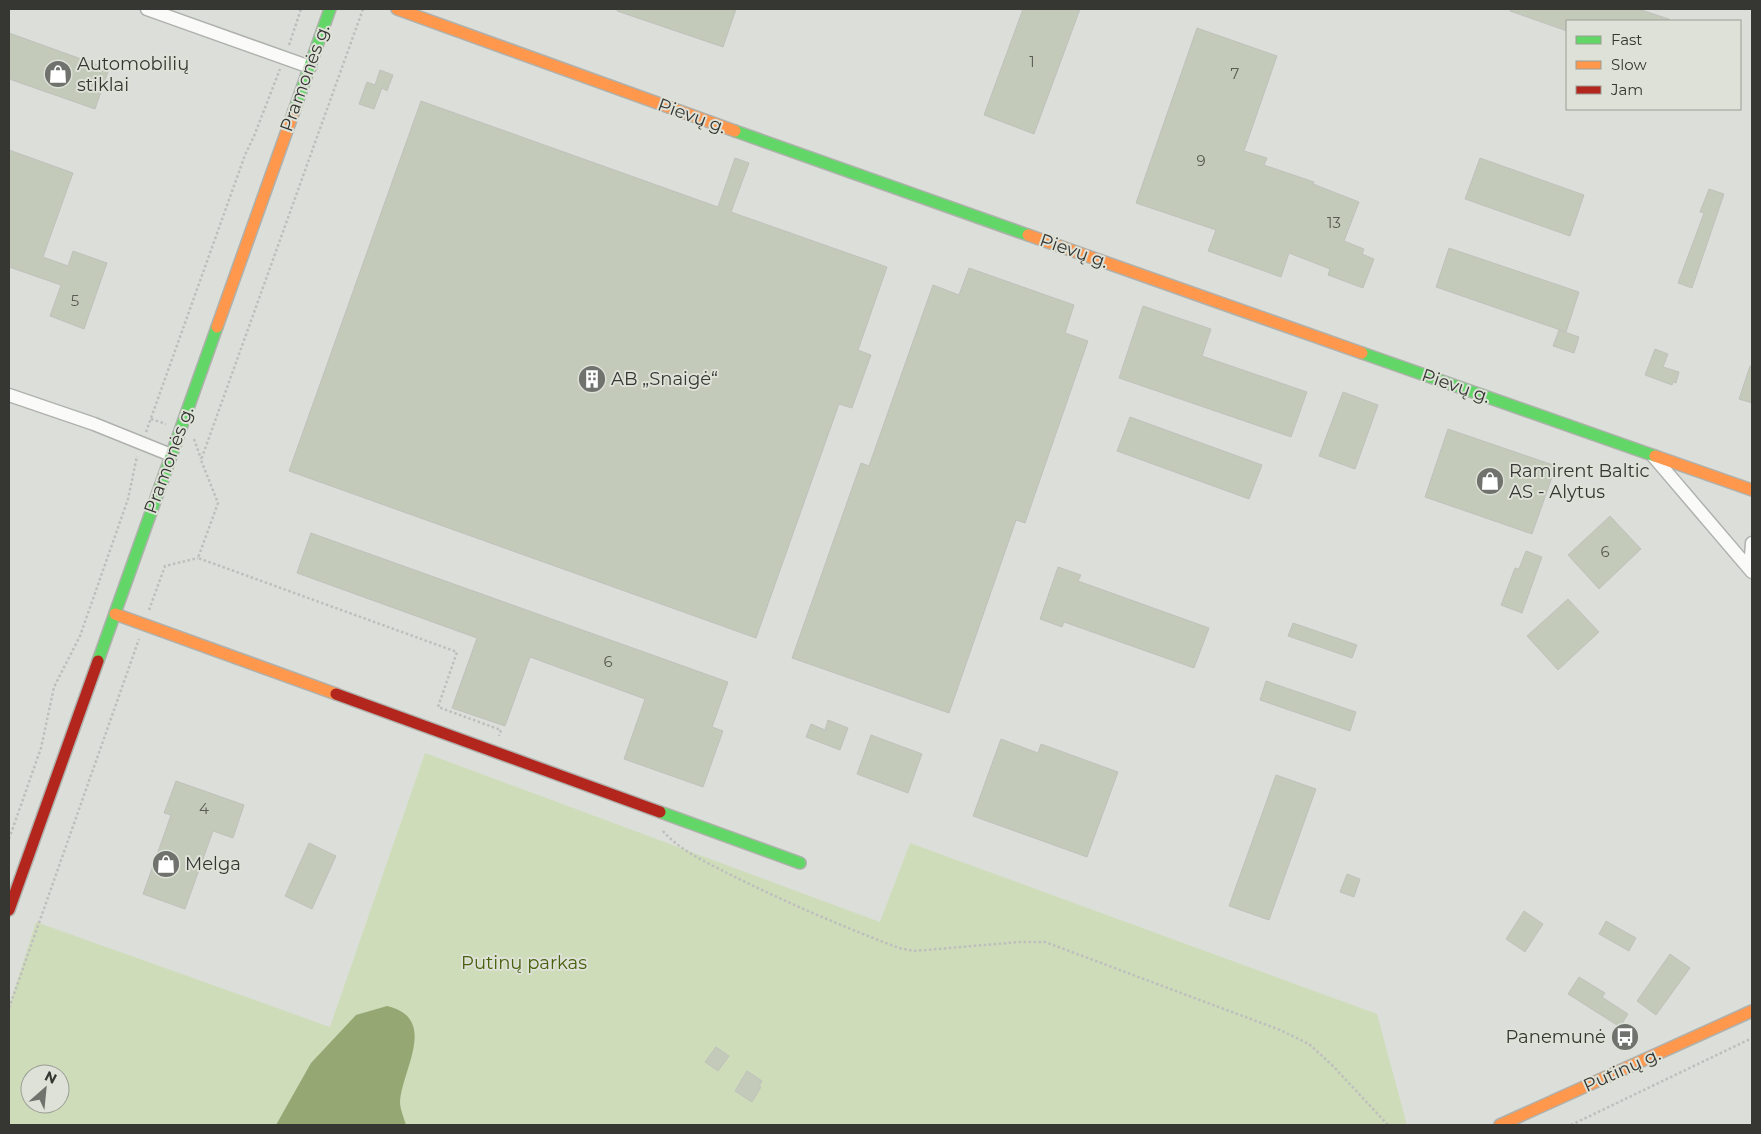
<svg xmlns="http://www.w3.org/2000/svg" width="1761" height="1134" font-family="Montserrat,sans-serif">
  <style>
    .green { fill: #cedcba; fill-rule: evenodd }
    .water { fill: #95a873 }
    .building { fill: #c3cab9; stroke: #bfc1bc }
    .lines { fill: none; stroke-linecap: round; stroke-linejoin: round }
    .street-casing { stroke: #afb1ad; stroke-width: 15 }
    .fast-casing { stroke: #afb1ad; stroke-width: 14 }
    .slow-casing { stroke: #afb1ad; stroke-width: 14 }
    .jam-casing { stroke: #afb1ad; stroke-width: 14 }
    .path { stroke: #bebebd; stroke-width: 2.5; stroke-dasharray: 2.5 2.5; stroke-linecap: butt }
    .street { stroke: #fafaf9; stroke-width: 12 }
    .fast { stroke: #63d668; stroke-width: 11 }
    .slow { stroke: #ff974d; stroke-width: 11 }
    .jam { stroke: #b3261e; stroke-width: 11 }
    .labels { text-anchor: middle; stroke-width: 4; stroke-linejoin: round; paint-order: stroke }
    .number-label { font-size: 15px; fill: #595c54 }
    .poi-label { font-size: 18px; fill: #363733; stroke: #dde1d7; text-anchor: start }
    .street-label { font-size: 18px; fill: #363733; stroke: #dde1d7 }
    .park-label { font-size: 18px; fill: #49600c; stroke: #dde1d7 }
  </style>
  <rect width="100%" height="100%" fill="#dcdfd9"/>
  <path class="green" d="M 425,753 L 880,922 L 910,843 L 1377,1014 L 1407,1125 L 9,1125 L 9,1007 L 36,922 L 330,1027 ZM 30,1074 L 60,1074 L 60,1104 L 30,1104 Z"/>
  <path class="water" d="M 387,1006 C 439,1018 402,1070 400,1102 C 400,1109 404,1118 406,1125 L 276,1125 L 311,1063 L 356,1015 Z"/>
  <path class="building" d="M 618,9 L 736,9 L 723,47 L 617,11 Z
    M 1023,9 L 1080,9 L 1034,134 L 984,115 Z
    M 1510,9 L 1638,9 L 1669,19 L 1669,21 L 1567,21 L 1567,31 L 1510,11 Z
    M 1197,28 L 1277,56 L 1244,151 L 1267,158 L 1264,165 L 1314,182 L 1313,184 L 1359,202 L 1344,241 L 1364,249 L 1362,254 L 1374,259 L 1363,288 L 1328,275 L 1330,269 L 1289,253 L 1281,277 L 1208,251 L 1216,230 L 1136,203 Z
    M 9,33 L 109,69 L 95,109 L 9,79 Z
    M 380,70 L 393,75 L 387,91 L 382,88 L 374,109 L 359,104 L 367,82 L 375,85 Z
    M 421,101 L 718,207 L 735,158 L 749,163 L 731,212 L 887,267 L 858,350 L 871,355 L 852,408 L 839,404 L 756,638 L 289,471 Z
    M 9,150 L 73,173 L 43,257 L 68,266 L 73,251 L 107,263 L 84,329 L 50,316 L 61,285 L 9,267 Z
    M 1480,158 L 1584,195 L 1570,236 L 1465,199 Z
    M 1709,189 L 1724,194 L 1692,288 L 1678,283 L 1704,213 L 1700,212 Z
    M 1449,248 L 1579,292 L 1566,332 L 1436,287 Z
    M 969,268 L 1074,305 L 1065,333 L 1088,341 L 1025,523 L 1016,520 L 949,713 L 792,658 L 861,463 L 869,466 L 933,285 L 959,295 Z
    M 1143,306 L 1211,329 L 1202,356 L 1307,392 L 1291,437 L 1119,378 Z
    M 1559,330 L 1579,337 L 1574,353 L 1553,346 Z
    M 1655,349 L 1668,354 L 1663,367 L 1679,372 L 1676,383 L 1673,382 L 1672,385 L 1645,375 Z
    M 1750,366 L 1752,366 L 1752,403 L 1739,399 Z
    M 1343,392 L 1378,405 L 1355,469 L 1319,456 Z
    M 1130,417 L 1262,465 L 1249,499 L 1117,451 Z
    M 1448,429 L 1556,466 L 1532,534 L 1425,497 Z
    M 1610,516 L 1641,549 L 1599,589 L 1568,555 Z
    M 311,533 L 728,682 L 712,727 L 723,731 L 703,787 L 624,759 L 645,699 L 530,657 L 505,726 L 452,708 L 477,638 L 297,573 Z
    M 1526,551 L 1542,557 L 1522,613 L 1501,605 L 1515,568 L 1519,569 Z
    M 1058,567 L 1081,575 L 1078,581 L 1209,628 L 1194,668 L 1064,622 L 1062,627 L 1040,619 Z
    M 1568,599 L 1599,632 L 1558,670 L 1527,636 Z
    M 1293,623 L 1357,645 L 1352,658 L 1288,636 Z
    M 1266,681 L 1356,712 L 1350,731 L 1260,700 Z
    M 828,720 L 848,728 L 840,750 L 806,737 L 811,724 L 825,730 Z
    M 871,735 L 922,754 L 908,793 L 857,774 Z
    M 1001,739 L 1038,753 L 1041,744 L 1118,772 L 1087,857 L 973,816 Z
    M 1276,775 L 1316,789 L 1269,920 L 1229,906 Z
    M 176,781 L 244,805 L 233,838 L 213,831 L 185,909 L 143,894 L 171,815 L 164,813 Z
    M 309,843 L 336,856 L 312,909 L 285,896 Z
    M 1347,874 L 1360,879 L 1354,897 L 1340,892 Z
    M 1524,911 L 1543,924 L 1525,952 L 1506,939 Z
    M 1606,921 L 1636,938 L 1629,951 L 1599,934 Z
    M 1670,954 L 1690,968 L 1656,1015 L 1637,1001 Z
    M 1579,977 L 1605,993 L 1602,997 L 1628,1014 L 1620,1027 L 1568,994 Z
    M 716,1047 L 729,1056 L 718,1071 L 705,1062 Z
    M 747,1071 L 762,1081 L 759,1086 L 761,1087 L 752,1102 L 735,1091 Z"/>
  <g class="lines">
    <defs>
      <path id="street" d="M 147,9 L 310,67
        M 9,395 L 94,424 L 171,455
        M 1653,456 L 1752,572
        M 1750,569 L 1752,543"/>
      <path id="fast" d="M 294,111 L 330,9
        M 735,131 L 1028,235
        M 1362,353 L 1655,456
        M 98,661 L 217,327
        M 660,812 L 800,863"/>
      <path id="slow" d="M 397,9 L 735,131
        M 1028,235 L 1362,353
        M 217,327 L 294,111
        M 1655,456 L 1752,490
        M 115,614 L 336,694
        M 1500,1125 L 1752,1011"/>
      <path id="jam" d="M 336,694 L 660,812
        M 9,910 L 98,661"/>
    </defs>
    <use href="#street" class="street-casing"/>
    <use href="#fast" class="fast-casing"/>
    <use href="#slow" class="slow-casing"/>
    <use href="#jam" class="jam-casing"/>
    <path class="path" d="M 363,9 L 201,460 L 218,503 L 198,558 L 457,652 L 438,707 L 501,730 L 499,736
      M 289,45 L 301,9
      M 151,419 L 166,424
      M 146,432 L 245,155 L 254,136 L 280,69
      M 194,439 L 201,459
      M 149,610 L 165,566 L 198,558
      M 663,831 C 679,850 706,862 727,873 C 783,901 841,926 899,948 L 914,951 L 1020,942 L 1045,942 L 1280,1030 L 1309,1044 L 1332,1065 L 1388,1125
      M 9,839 L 41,748 L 54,687 L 80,636 L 128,499 L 137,456
      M 9,1008 L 139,639
      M 1571,1125 L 1752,1038"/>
    <use href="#street" class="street"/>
    <use href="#fast" class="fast"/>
    <use href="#slow" class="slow"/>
    <use href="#jam" class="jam"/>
  </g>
  <defs>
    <symbol id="shop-disc" viewBox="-11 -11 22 22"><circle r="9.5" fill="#70726d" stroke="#dde1d7"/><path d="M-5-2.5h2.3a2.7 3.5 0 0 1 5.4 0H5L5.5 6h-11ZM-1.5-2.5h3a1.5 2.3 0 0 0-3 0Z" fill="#fff"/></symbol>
    <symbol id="building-disc" viewBox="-11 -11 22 22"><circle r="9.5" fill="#70726d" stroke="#dde1d7"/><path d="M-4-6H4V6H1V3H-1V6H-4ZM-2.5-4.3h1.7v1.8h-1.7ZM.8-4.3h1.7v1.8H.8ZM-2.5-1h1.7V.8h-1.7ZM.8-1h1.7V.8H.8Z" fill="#fff"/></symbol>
    <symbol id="bus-disc" viewBox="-11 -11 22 22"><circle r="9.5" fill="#70726d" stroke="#dde1d7"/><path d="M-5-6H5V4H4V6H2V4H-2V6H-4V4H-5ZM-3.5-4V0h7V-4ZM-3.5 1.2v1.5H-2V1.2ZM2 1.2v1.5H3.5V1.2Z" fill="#fff"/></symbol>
  </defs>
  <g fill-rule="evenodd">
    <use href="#shop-disc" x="42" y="58" width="32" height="32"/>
    <use href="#building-disc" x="576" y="363" width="32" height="32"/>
    <use href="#shop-disc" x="1474" y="465" width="32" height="32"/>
    <use href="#shop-disc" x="150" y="848" width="32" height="32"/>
    <use href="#bus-disc" x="1609" y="1021" width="32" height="32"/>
  </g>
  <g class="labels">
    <g class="number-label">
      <text x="1032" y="67">1</text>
      <text x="1235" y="79">7</text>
      <text x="1201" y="166">9</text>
      <text x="1334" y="228">13</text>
      <text x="75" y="306">5</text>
      <text x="1605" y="557">6</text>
      <text x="608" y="667">6</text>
      <text x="204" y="814">4</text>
    </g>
    <g class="poi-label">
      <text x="77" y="70">Automobilių<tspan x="77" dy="21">stiklai</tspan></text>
      <text x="611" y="385">AB „Snaigė“</text>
      <text x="1509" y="477">Ramirent Baltic<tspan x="1509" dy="21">AS - Alytus</tspan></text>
      <text x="185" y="870">Melga</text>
      <text x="1606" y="1043" text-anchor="end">Panemunė</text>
    </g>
    <g class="street-label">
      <text transform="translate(305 78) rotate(-70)" y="6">Pramonės g.</text>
      <text transform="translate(692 116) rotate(20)" y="6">Pievų g.</text>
      <text transform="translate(1074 251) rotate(19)" y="6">Pievų g.</text>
      <text transform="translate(1456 386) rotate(19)" y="6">Pievų g.</text>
      <text transform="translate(169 460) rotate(-70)" y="6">Pramonės g.</text>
      <text transform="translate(1622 1070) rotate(-24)" y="6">Putinų g.</text>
    </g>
    <g class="park-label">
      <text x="524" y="969">Putinų parkas</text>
    </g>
  </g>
  <rect width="1761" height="1134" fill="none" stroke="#363733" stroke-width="20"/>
  <rect x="1566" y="20" width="175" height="90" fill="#dde1d7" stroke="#9a9d95"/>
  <rect x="1576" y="36" width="25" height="8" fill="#63d668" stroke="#9a9d95"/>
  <text x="1611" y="45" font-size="15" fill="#363733">Fast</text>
  <rect x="1576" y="61" width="25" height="8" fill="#ff974d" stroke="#9a9d95"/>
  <text x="1611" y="70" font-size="15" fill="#363733">Slow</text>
  <rect x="1576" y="86" width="25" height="8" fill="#b3261e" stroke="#9a9d95"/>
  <text x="1611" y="95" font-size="15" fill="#363733">Jam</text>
  <g transform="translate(45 1089) rotate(27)"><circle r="24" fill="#dde1d7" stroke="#9a9d95"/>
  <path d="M0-4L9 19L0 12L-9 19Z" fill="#70726d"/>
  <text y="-8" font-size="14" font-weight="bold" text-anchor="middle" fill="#363733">N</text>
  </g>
</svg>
